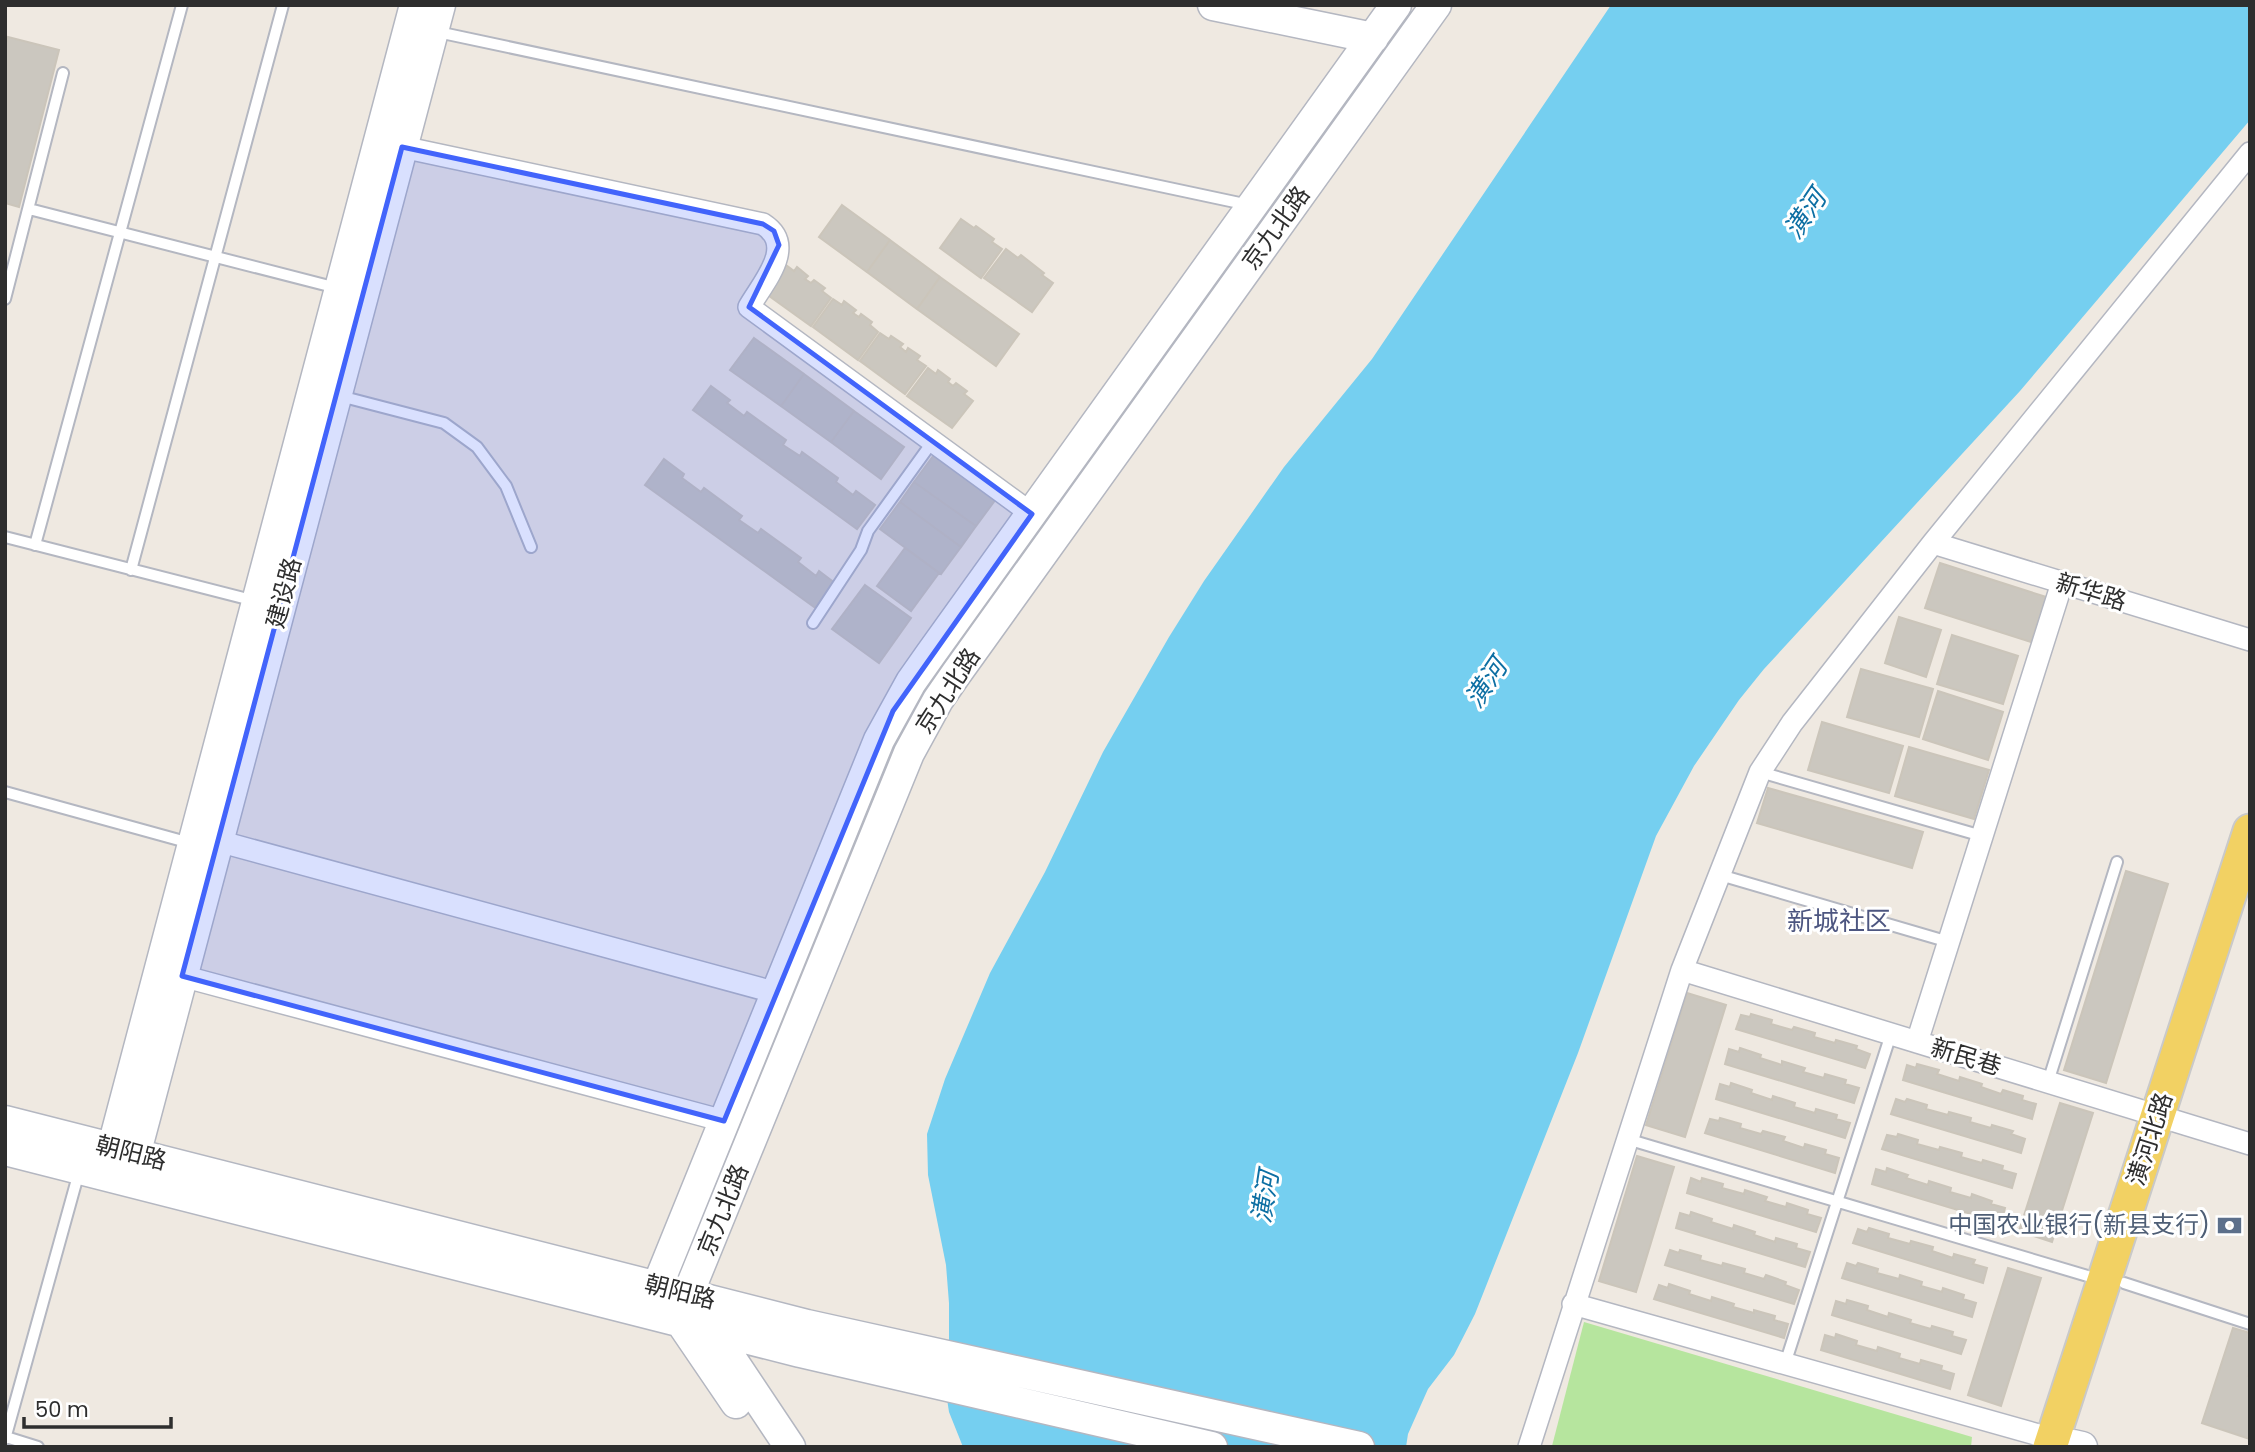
<svg xmlns="http://www.w3.org/2000/svg" width="2255" height="1452" font-family="Poppins,'Noto Sans SC',sans-serif">
  <style>
    .green { fill: #b6e59e }
    .water { fill: #75cff0 }
    .building { fill: #cbc7bf; stroke: #cbc5ba; stroke-width: 2 }
    .lines { fill: none; stroke-linecap: round; stroke-linejoin: round }
    .lane-casing { stroke: #b4b7c1; stroke-width: 14 }
    .street-casing { stroke: #b4b7c1; stroke-width: 24 }
    .secondary-casing { stroke: #b4b7c1; stroke-width: 33 }
    .primary-casing { stroke: #c9c9c9; stroke-width: 37 }
    .lane { stroke: #fff; stroke-width: 10 }
    .street { stroke: #fff; stroke-width: 21 }
    .secondary { stroke: #fff; stroke-width: 30 }
    .primary { stroke: #f2d163; stroke-width: 33 }
    .marked { fill: #4264fb; fill-opacity: 0.2; stroke: #4264fb; stroke-width: 5; stroke-linejoin: round }
    .labels { text-anchor: middle; stroke-width: 6; stroke-linejoin: round; paint-order: stroke }
    .street-label { font-size: 24px; fill: #2e2e2e; stroke: #fff }
    .service-label { font-size: 24px; fill: #4e5e75; stroke: #fff; text-anchor: end }
    .water-label { font-size: 26px; font-style: italic; fill: #0d6fa3; stroke: #fff }
    .neighbourhood-label { font-size: 26px; fill: #4d5680; stroke: #fff }
  </style>
  <rect width="100%" height="100%" fill="#efe9e1"/>
  <path class="green" d="M 1584,1322 L 1972,1437 L 1971,1447 L 1552,1446 Z"/>
  <path class="water" d="M 1611,5 L 2250,5 L 2250,120 L 2020,391 L 1764,669 L 1739,700 L 1694,766 L 1656,836 L 1578,1053 L 1475,1314 L 1454,1355 L 1428,1389 L 1408,1434 L 1406,1447 L 963,1447 L 949,1412 L 945,1386 L 949,1339 L 949,1303 L 946,1265 L 928,1175 L 927,1134 L 945,1079 L 990,973 L 1045,872 L 1103,752 L 1169,637 L 1204,581 L 1284,467 L 1372,359 Z"/>
  <path class="building" d="M 8,37 L 59,50 L 19,207 L 5,203 L 5,46 Z
    M 842,205 L 890,240 L 867,272 L 819,237 Z
    M 961,219 L 974,228 L 976,226 L 994,239 L 992,242 L 1002,249 L 981,278 L 940,248 Z
    M 890,240 L 940,277 L 917,309 L 867,272 Z
    M 1006,249 L 1018,258 L 1021,255 L 1044,273 L 1042,275 L 1053,283 L 1032,312 L 984,278 Z
    M 786,265 L 794,271 L 797,267 L 808,276 L 805,279 L 811,283 L 814,280 L 825,288 L 822,291 L 831,298 L 811,326 L 765,293 Z
    M 940,277 L 1019,334 L 996,366 L 917,309 Z
    M 833,299 L 842,305 L 844,301 L 856,310 L 853,313 L 859,317 L 861,314 L 872,322 L 870,325 L 878,332 L 858,360 L 813,327 Z
    M 880,333 L 889,339 L 891,336 L 903,344 L 900,347 L 906,352 L 908,348 L 920,356 L 917,360 L 926,366 L 905,394 L 860,361 Z
    M 754,338 L 804,374 L 781,406 L 730,370 Z
    M 928,368 L 936,374 L 938,370 L 950,379 L 948,382 L 953,386 L 956,383 L 967,391 L 964,394 L 973,401 L 952,428 L 907,396 Z
    M 804,374 L 854,411 L 831,442 L 781,406 Z
    M 711,386 L 730,400 L 727,403 L 744,416 L 747,412 L 786,440 L 783,445 L 800,456 L 802,452 L 838,478 L 836,482 L 853,495 L 856,491 L 875,505 L 857,529 L 693,410 Z
    M 854,411 L 904,447 L 881,479 L 831,442 Z
    M 934,455 L 996,499 L 976,526 L 914,482 Z
    M 664,459 L 684,474 L 682,478 L 701,492 L 704,488 L 742,516 L 739,520 L 758,533 L 761,529 L 801,558 L 798,562 L 816,576 L 819,571 L 836,584 L 817,609 L 645,485 Z
    M 914,482 L 976,526 L 961,547 L 900,502 Z
    M 900,502 L 961,547 L 941,574 L 880,529 Z
    M 905,548 L 939,573 L 911,611 L 877,586 Z
    M 1940,563 L 2046,597 L 2031,642 L 1925,608 Z
    M 865,585 L 911,618 L 879,663 L 832,629 Z
    M 1899,617 L 1941,630 L 1926,677 L 1885,663 Z
    M 1952,635 L 2018,656 L 2003,704 L 1937,684 Z
    M 1861,669 L 1933,689 L 1919,737 L 1847,717 Z
    M 1938,691 L 2003,712 L 1988,760 L 1923,739 Z
    M 1822,722 L 1903,746 L 1889,793 L 1808,770 Z
    M 1909,747 L 1989,770 L 1974,819 L 1895,796 Z
    M 1768,788 L 1923,832 L 1912,868 L 1757,823 Z
    M 2126,871 L 2168,884 L 2106,1083 L 2064,1070 Z
    M 1687,993 L 1726,1005 L 1685,1137 L 1646,1125 Z
    M 1751,1014 L 1772,1020 L 1771,1024 L 1792,1030 L 1794,1027 L 1815,1033 L 1814,1037 L 1835,1043 L 1836,1040 L 1857,1046 L 1856,1049 L 1870,1054 L 1865,1068 L 1736,1029 L 1741,1015 L 1750,1017 Z
    M 1740,1048 L 1761,1055 L 1760,1058 L 1782,1065 L 1782,1061 L 1805,1068 L 1803,1072 L 1824,1078 L 1825,1074 L 1846,1080 L 1845,1084 L 1859,1088 L 1854,1103 L 1725,1064 L 1729,1049 L 1739,1052 Z
    M 1917,1064 L 1939,1070 L 1937,1074 L 1959,1081 L 1960,1077 L 1982,1084 L 1981,1087 L 2001,1094 L 2003,1090 L 2023,1096 L 2022,1100 L 2036,1104 L 2032,1119 L 1903,1080 L 1907,1065 L 1916,1068 Z
    M 1731,1083 L 1752,1090 L 1751,1093 L 1772,1100 L 1773,1096 L 1795,1103 L 1794,1107 L 1815,1113 L 1816,1109 L 1837,1115 L 1836,1119 L 1850,1123 L 1845,1138 L 1716,1099 L 1720,1084 L 1730,1087 Z
    M 1896,1099 L 1905,1102 L 1907,1099 L 1927,1105 L 1926,1109 L 1948,1115 L 1949,1112 L 1971,1118 L 1970,1122 L 1991,1128 L 1992,1125 L 2013,1131 L 2011,1134 L 2025,1139 L 2021,1153 L 1891,1114 Z
    M 2060,1103 L 2093,1113 L 2052,1242 L 2019,1231 Z
    M 1720,1118 L 1741,1124 L 1740,1128 L 1761,1134 L 1763,1131 L 1785,1137 L 1783,1141 L 1804,1148 L 1805,1144 L 1826,1150 L 1825,1154 L 1839,1158 L 1835,1173 L 1705,1133 L 1710,1119 L 1719,1121 Z
    M 1898,1134 L 1918,1140 L 1917,1144 L 1939,1150 L 1940,1147 L 1962,1153 L 1961,1157 L 1982,1163 L 1983,1160 L 2003,1166 L 2002,1170 L 2016,1174 L 2012,1188 L 1882,1149 L 1887,1135 L 1897,1137 Z
    M 1637,1156 L 1674,1167 L 1636,1292 L 1599,1281 Z
    M 1887,1168 L 1908,1175 L 1906,1178 L 1928,1185 L 1929,1181 L 1951,1188 L 1950,1192 L 1971,1198 L 1972,1194 L 1992,1201 L 1991,1204 L 2005,1208 L 2001,1223 L 1872,1184 L 1876,1169 L 1886,1172 Z
    M 1691,1178 L 1701,1182 L 1702,1178 L 1723,1184 L 1722,1188 L 1744,1194 L 1745,1190 L 1767,1197 L 1765,1201 L 1786,1207 L 1787,1203 L 1808,1210 L 1807,1214 L 1821,1218 L 1816,1232 L 1687,1193 Z
    M 1691,1212 L 1712,1219 L 1711,1222 L 1733,1229 L 1734,1225 L 1755,1232 L 1754,1235 L 1775,1242 L 1776,1238 L 1797,1244 L 1796,1248 L 1810,1252 L 1805,1267 L 1676,1228 L 1680,1213 L 1690,1216 Z
    M 1869,1228 L 1889,1234 L 1888,1238 L 1910,1244 L 1911,1241 L 1933,1247 L 1932,1251 L 1953,1258 L 1954,1254 L 1975,1260 L 1973,1264 L 1987,1268 L 1983,1283 L 1853,1243 L 1858,1229 L 1867,1232 Z
    M 1670,1250 L 1679,1253 L 1680,1250 L 1701,1256 L 1700,1260 L 1722,1266 L 1723,1263 L 1745,1269 L 1744,1273 L 1764,1279 L 1766,1275 L 1786,1282 L 1785,1285 L 1799,1290 L 1794,1304 L 1665,1265 Z
    M 1847,1263 L 1856,1266 L 1858,1263 L 1878,1269 L 1877,1273 L 1899,1279 L 1900,1275 L 1922,1282 L 1921,1286 L 1942,1292 L 1943,1288 L 1964,1295 L 1963,1299 L 1976,1303 L 1972,1317 L 1842,1278 Z
    M 2008,1268 L 2041,1278 L 2001,1406 L 1968,1395 Z
    M 1669,1284 L 1690,1291 L 1689,1294 L 1711,1301 L 1712,1297 L 1734,1304 L 1733,1307 L 1754,1313 L 1754,1310 L 1775,1316 L 1774,1320 L 1788,1324 L 1784,1338 L 1654,1299 L 1659,1285 L 1668,1288 Z
    M 1847,1300 L 1868,1306 L 1867,1310 L 1888,1317 L 1889,1313 L 1911,1320 L 1910,1323 L 1931,1329 L 1932,1326 L 1953,1332 L 1952,1336 L 1966,1340 L 1961,1354 L 1832,1315 L 1836,1301 L 1846,1304 Z
    M 2233,1328 L 2250,1333 L 2250,1369 L 2248,1376 L 2250,1376 L 2250,1439 L 2202,1423 Z
    M 1836,1334 L 1857,1341 L 1856,1345 L 1877,1351 L 1878,1347 L 1900,1354 L 1899,1358 L 1920,1364 L 1921,1360 L 1942,1366 L 1941,1370 L 1954,1374 L 1950,1389 L 1821,1350 L 1825,1335 L 1835,1338 Z"/>
  <g class="lines">
    <defs>
      <path id="lane" d="M 433,31 L 1249,205
        M 29,209 L 337,288
        M 5,299 L 63,73
        M 340,396 L 444,423 L 477,447 L 506,486 L 531,547
        M 5,537 L 255,601
        M 35,545 L 182,5
        M 131,570 L 283,5
        M 813,623 L 861,550 L 868,531 L 933,441
        M 1760,772 L 1982,836
        M 5,792 L 190,843
        M 1720,875 L 1949,942
        M 2048,1082 L 2117,862
        M 1627,1139 L 2101,1280
        M 2124,1283 L 2250,1324
        M 1785,1364 L 1891,1034
        M 6,1437 L 38,1447
        M 5,1439 L 79,1172"/>
      <path id="street" d="M 402,147 L 763,224 C 797,246 764,281 749,307 L 1032,514
        M 1933,543 L 2250,640
        M 218,841 L 777,993
        M 1682,970 L 2250,1144
        M 182,976 L 724,1121
        M 1917,1042 L 2062,583
        M 1573,1304 L 2053,1439
        M 1529,1447 L 1682,970 L 1760,772 L 1792,723 L 1933,543 L 2250,153"/>
      <path id="secondary" d="M 1213,5 L 1373,38
        M 5,1121 L 807,1325 L 1359,1447
        M 5,1150 L 800,1352 L 1212,1447
        M 108,1165 L 415,5
        M 130,1174 L 440,5
        M 736,1403 L 657,1287 L 879,740 L 911,682 L 930,655 L 1396,5
        M 2073,1445 L 2082,1447
        M 790,1447 L 688,1294 L 909,753 L 938,700 L 956,674 L 1436,5"/>
      <path id="primary" d="M 2050,1447 L 2250,831"/>
    </defs>
    <use href="#lane" class="lane-casing"/>
    <use href="#street" class="street-casing"/>
    <use href="#secondary" class="secondary-casing"/>
    <use href="#primary" class="primary-casing"/>
    <use href="#lane" class="lane"/>
    <use href="#street" class="street"/>
    <use href="#secondary" class="secondary"/>
    <use href="#primary" class="primary"/>
  </g>
  <path class="marked" d="M 402,147 L 763,224 L 774,231 L 779,245 L 749,307 L 1032,514 L 893,711 L 724,1121 L 182,976 Z"/>
  <defs>
    <symbol id="bank-bare" viewBox="-9 -9 18 18"><path d="M-6-4H6V4H-6ZM0-2.3a2.3 2.3 0 1 0 0 4.6a2.3 2.3 0 1 0 0-4.6Z" fill="#5c6f8a" stroke="#fff" stroke-width="2.5" paint-order="stroke"/></symbol>
  </defs>
  <g fill-rule="evenodd">
    <use href="#bank-bare" x="2212" y="1208" width="35" height="35"/>
  </g>
  <g class="labels">
    <g class="street-label">
      <text transform="translate(1276 228) rotate(-54)" y="8">京九北路</text>
      <text transform="translate(2091 592) rotate(17)" y="8">新华路</text>
      <text transform="translate(284 593) rotate(-75)" y="8">建设路</text>
      <text transform="translate(948 691) rotate(-57)" y="8">京九北路</text>
      <text transform="translate(1966 1057) rotate(17)" y="8">新民巷</text>
      <text transform="translate(2150 1139) rotate(-72)" y="8">潢河北路</text>
      <text transform="translate(131 1153) rotate(14)" y="8">朝阳路</text>
      <text transform="translate(723 1210) rotate(-68)" y="8">京九北路</text>
      <text transform="translate(680 1292) rotate(14)" y="8">朝阳路</text>
    </g>
    <g class="service-label">
      <text x="2210" y="1233">中国农业银行(新县支行)</text>
    </g>
    <g class="water-label">
      <text transform="translate(1805 214) rotate(-56)" y="9">潢河</text>
      <text transform="translate(1486 683) rotate(-56)" y="9">潢河</text>
      <text transform="translate(1265 1197) rotate(-81)" y="9">潢河</text>
    </g>
    <g class="neighbourhood-label">
      <text x="1839" y="930">新城社区</text>
    </g>
  </g>
  <rect width="2255" height="1452" fill="none" stroke="#2e2e2e" stroke-width="14"/>
  <path d="M24 1417v10h147v-10" fill="none" stroke="#2e2e2e" stroke-width="3.5"/>
  <text x="35" y="1417" font-size="21" fill="#2e2e2e" stroke="#ffffff" stroke-width="5" paint-order="stroke">50 m</text>
</svg>
